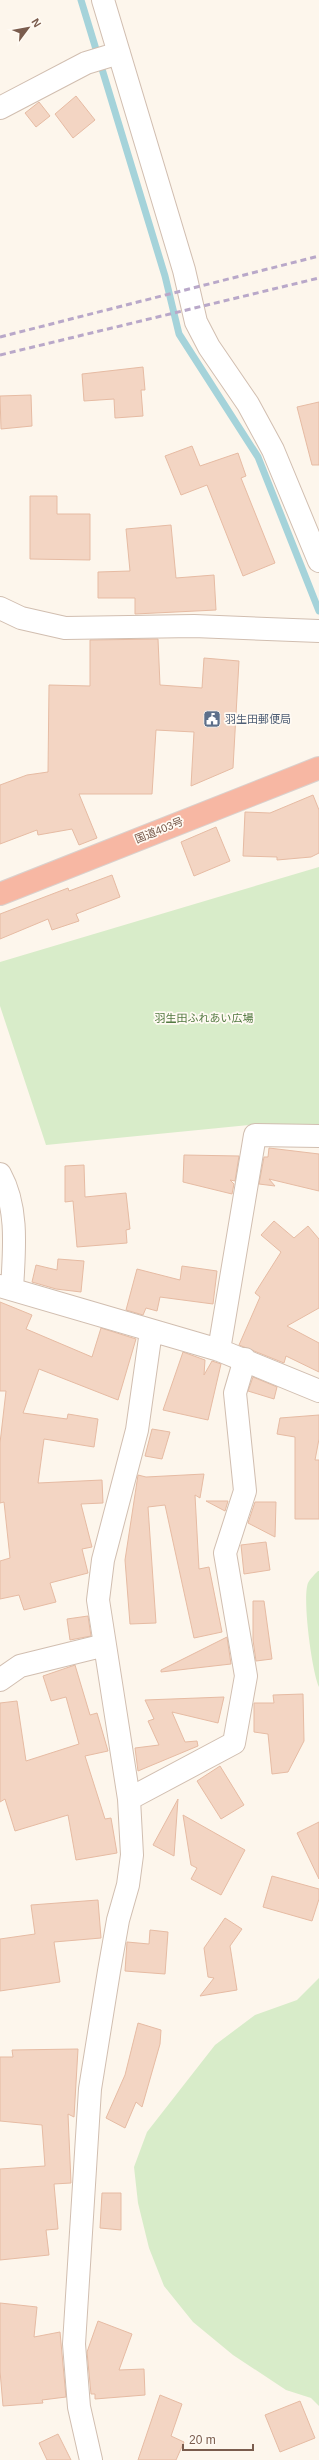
<svg xmlns="http://www.w3.org/2000/svg" width="319" height="2460" font-family="Arial,'Noto Sans JP',sans-serif">
  <style>
    .green { fill: #d8ecc9 }
    .lines { fill: none; stroke-linecap: round; stroke-linejoin: round }
    .stream { stroke: #a5d3da; stroke-width: 7 }
    .building { fill: #f3d5c3; stroke: #e6bba3 }
    .minor-casing { stroke: #d1beb0; stroke-width: 24 }
    .highway-casing { stroke: #dad1cd; stroke-width: 24 }
    .minor { stroke: #fff; stroke-width: 22 }
    .highway { stroke: #f7b7a3; stroke-width: 22 }
    .rail { stroke: #b9a8c9; stroke-width: 3; stroke-dasharray: 6 4; stroke-linecap: butt }
    .labels { text-anchor: middle; stroke-width: 3.5; stroke-linejoin: round; paint-order: stroke }
    .service-label { font-size: 11px; fill: #4e5e75; stroke: #fffaf3; text-anchor: start }
    .street-label { font-size: 11px; fill: #7a5c4d; stroke: #fffaf3 }
    .park-label { font-size: 11px; fill: #537a41; stroke: #fffaf3 }
  </style>
  <rect width="100%" height="100%" fill="#fdf6ec"/>
  <path class="green" d="M 319,867 L 319,1127 L 249,1125 L 46,1145 L 0,1006 L 0,962 Z
    M 318,1571 L 319,1571 L 319,1687 C 312,1672 302,1598 308,1583 C 310,1579 315,1574 318,1571 Z
    M 319,1978 L 319,2406 L 311,2398 L 286,2390 L 233,2355 L 193,2322 L 164,2286 L 149,2248 L 138,2203 L 134,2167 L 147,2132 L 215,2045 L 255,2015 L 297,2000 Z"/>
  <g class="lines">
    <path class="stream" d="M 81,0 L 165,276 L 179,334 L 258,457 L 319,611"/>
  </g>
  <path class="building" d="M 76,96 L 95,120 L 73,138 L 55,114 Z
    M 39,102 L 50,116 L 36,127 L 25,113 Z
    M 143,367 L 145,390 L 141,390 L 143,416 L 115,418 L 114,399 L 84,401 L 82,374 Z
    M 31,395 L 32,426 L 1,429 L 0,396 Z
    M 319,402 L 319,465 L 312,465 L 297,407 Z
    M 192,446 L 200,466 L 238,453 L 246,476 L 241,478 L 275,563 L 243,576 L 207,485 L 181,495 L 165,456 Z
    M 30,496 L 57,496 L 57,514 L 90,514 L 90,560 L 30,559 Z
    M 171,525 L 176,578 L 214,575 L 216,610 L 135,614 L 135,598 L 98,598 L 98,572 L 130,571 L 126,529 Z
    M 158,639 L 160,685 L 202,688 L 204,658 L 239,661 L 233,768 L 191,786 L 194,732 L 156,730 L 152,794 L 79,794 L 97,838 L 79,845 L 72,829 L 38,835 L 37,830 L 0,844 L 0,785 L 27,775 L 48,772 L 49,685 L 90,686 L 90,640 Z
    M 313,795 L 319,810 L 319,853 L 311,857 L 277,860 L 277,857 L 243,856 L 245,812 L 270,813 Z
    M 216,827 L 230,861 L 194,876 L 181,842 Z
    M 112,875 L 120,897 L 76,914 L 79,921 L 52,930 L 48,919 L 0,939 L 0,914 L 68,888 L 69,891 Z
    M 269,1148 L 319,1154 L 319,1191 L 269,1179 L 275,1186 L 259,1184 L 264,1157 L 268,1157 Z
    M 184,1155 L 239,1156 L 235,1181 L 230,1180 L 234,1184 L 232,1194 L 183,1182 Z
    M 84,1165 L 85,1197 L 126,1193 L 130,1229 L 126,1230 L 127,1243 L 77,1247 L 73,1201 L 65,1202 L 65,1166 Z
    M 274,1221 L 294,1238 L 308,1226 L 319,1239 L 319,1308 L 287,1326 L 319,1343 L 319,1372 L 286,1356 L 284,1363 L 239,1345 L 260,1297 L 255,1293 L 281,1252 L 261,1235 Z
    M 58,1259 L 84,1261 L 81,1292 L 56,1289 L 32,1282 L 36,1265 L 57,1270 Z
    M 182,1266 L 217,1271 L 213,1304 L 160,1297 L 157,1311 L 146,1308 L 143,1315 L 126,1310 L 137,1269 L 180,1280 Z
    M 0,1302 L 32,1315 L 26,1329 L 92,1357 L 101,1328 L 136,1339 L 118,1400 L 39,1369 L 23,1413 L 67,1419 L 68,1414 L 98,1419 L 94,1447 L 44,1439 L 38,1483 L 102,1480 L 103,1503 L 81,1504 L 92,1547 L 82,1549 L 88,1573 L 50,1583 L 56,1602 L 24,1610 L 19,1595 L 0,1599 L 0,1561 L 10,1558 L 4,1502 L 0,1503 L 0,1443 L 6,1391 L 0,1391 Z
    M 183,1352 L 205,1360 L 204,1375 L 212,1361 L 221,1364 L 208,1420 L 163,1410 Z
    M 253,1377 L 277,1387 L 274,1399 L 248,1391 Z
    M 319,1415 L 319,1439 L 315,1460 L 319,1460 L 319,1519 L 295,1519 L 295,1437 L 277,1434 L 280,1418 Z
    M 152,1429 L 170,1432 L 162,1459 L 145,1456 Z
    M 204,1474 L 200,1498 L 195,1495 L 199,1569 L 209,1567 L 222,1632 L 194,1638 L 165,1505 L 148,1507 L 156,1623 L 130,1624 L 125,1560 L 138,1475 L 146,1477 Z
    M 206,1501 L 228,1501 L 225,1511 Z
    M 255,1502 L 276,1502 L 275,1537 L 248,1523 Z
    M 266,1542 L 270,1570 L 244,1574 L 241,1545 Z
    M 253,1601 L 264,1601 L 272,1659 L 256,1661 L 253,1640 Z
    M 88,1616 L 91,1636 L 70,1640 L 67,1619 Z
    M 227,1637 L 231,1664 L 161,1672 L 161,1670 Z
    M 75,1665 L 90,1715 L 97,1713 L 108,1751 L 85,1756 L 105,1819 L 111,1818 L 117,1853 L 76,1860 L 68,1815 L 15,1831 L 5,1799 L 0,1802 L 0,1703 L 17,1701 L 26,1761 L 79,1744 L 66,1697 L 51,1701 L 43,1676 Z
    M 303,1694 L 304,1741 L 288,1772 L 272,1774 L 268,1734 L 254,1732 L 254,1703 L 274,1703 L 273,1695 Z
    M 224,1697 L 218,1723 L 172,1712 L 185,1742 L 197,1741 L 198,1746 L 138,1771 L 135,1748 L 159,1745 L 148,1721 L 154,1719 L 145,1700 Z
    M 220,1766 L 244,1805 L 221,1819 L 197,1781 Z
    M 178,1799 L 174,1856 L 153,1845 Z
    M 183,1815 L 245,1850 L 221,1895 L 191,1879 L 197,1868 L 191,1865 Z
    M 319,1822 L 319,1879 L 297,1833 Z
    M 272,1876 L 319,1889 L 319,1899 L 312,1921 L 263,1907 Z
    M 98,1900 L 101,1938 L 54,1942 L 60,1982 L 0,1991 L 0,1939 L 35,1934 L 31,1905 Z
    M 225,1918 L 242,1929 L 230,1946 L 237,1990 L 200,1996 L 214,1978 L 208,1977 L 204,1948 Z
    M 150,1930 L 168,1932 L 165,1974 L 125,1971 L 127,1942 L 149,1944 Z
    M 138,2023 L 161,2030 L 160,2044 L 142,2107 L 136,2102 L 125,2128 L 106,2118 L 125,2075 Z
    M 78,2049 L 74,2117 L 68,2114 L 71,2183 L 54,2184 L 58,2229 L 46,2230 L 49,2255 L 0,2260 L 0,2169 L 45,2166 L 42,2125 L 0,2121 L 0,2057 L 13,2057 L 12,2050 Z
    M 102,2193 L 121,2193 L 121,2230 L 100,2228 Z
    M 0,2303 L 37,2307 L 34,2337 L 60,2332 L 66,2397 L 42,2400 L 43,2403 L 3,2406 L 0,2371 Z
    M 98,2321 L 132,2334 L 119,2370 L 144,2369 L 145,2395 L 95,2399 L 95,2394 L 91,2394 L 87,2352 Z
    M 160,2395 L 182,2404 L 171,2436 L 184,2442 L 176,2460 L 138,2460 Z
    M 300,2401 L 315,2438 L 280,2452 L 265,2415 Z
    M 58,2434 L 71,2460 L 47,2460 L 39,2443 Z"/>
  <g class="lines">
    <defs>
      <path id="minor" d="M 103,0 L 184,270 L 196,322 L 209,347 L 248,404 L 273,450 L 319,561
        M 0,108 L 86,63 L 119,53
        M 0,608 L 21,618 L 65,628 L 194,626 L 319,631
        M 0,1174 C 19,1208 14,1252 12,1289
        M 0,1286 L 219,1350 L 319,1391
        M 219,1350 L 255,1135 L 319,1136
        M 0,1680 L 20,1666 L 105,1645
        M 129,1799 L 234,1743 L 246,1676 L 225,1553 L 245,1491 L 235,1393 L 245,1359
        M 91,2460 L 79,2407 L 74,2344 L 90,2089 L 109,1971 L 118,1920 L 128,1885 L 132,1855 L 129,1799 L 98,1600 L 103,1560 L 137,1430 L 151,1331"/>
      <path id="highway" d="M 0,894 L 319,768"/>
    </defs>
    <use href="#minor" class="minor-casing"/>
    <use href="#highway" class="highway-casing"/>
    <use href="#minor" class="minor"/>
    <use href="#highway" class="highway"/>
    <path class="rail" d="M 0,337 L 319,256
      M 0,355 L 319,278"/>
  </g>
  <defs>
    <symbol id="civic-square" viewBox="-11 -11 22 22"><rect x="-9" y="-9" width="18" height="18" rx="4" fill="#5c6f8a" stroke="#fffaf3"/><path d="M-.6-6.5H3V-4.5H.6V-3L4-1V1h2V6H-6V1h2V-1L-.6-3ZM-1.2 2.5V6h2.4V2.5Z" fill="#fff"/></symbol>
  </defs>
  <g fill-rule="evenodd">
    <use href="#civic-square" x="202" y="709" width="20" height="20"/>
  </g>
  <g class="labels">
    <g class="service-label">
      <text x="225" y="723">羽生田郵便局</text>
    </g>
    <g class="street-label">
      <text transform="translate(159 830) rotate(-22)" y="4">国道403号</text>
    </g>
    <g class="park-label">
      <text x="204" y="1022">羽生田ふれあい広場</text>
    </g>
  </g>
  <g transform="translate(28 28) rotate(58)" stroke="#fffaf3" stroke-width="3" paint-order="stroke">
  <path d="M0-3L7 15L0 10L-7 15Z" fill="#7a5c4d"/>
  <text y="-6" font-size="11" font-weight="bold" text-anchor="middle" fill="#7a5c4d">N</text>
  </g>
  <path d="M183 2444v6h70v-6" fill="none" stroke="#7a5c4d" stroke-width="2"/>
  <text x="189" y="2444" font-size="12" fill="#7a5c4d" stroke="#fffaf3" stroke-width="3" paint-order="stroke">20 m</text>
</svg>
